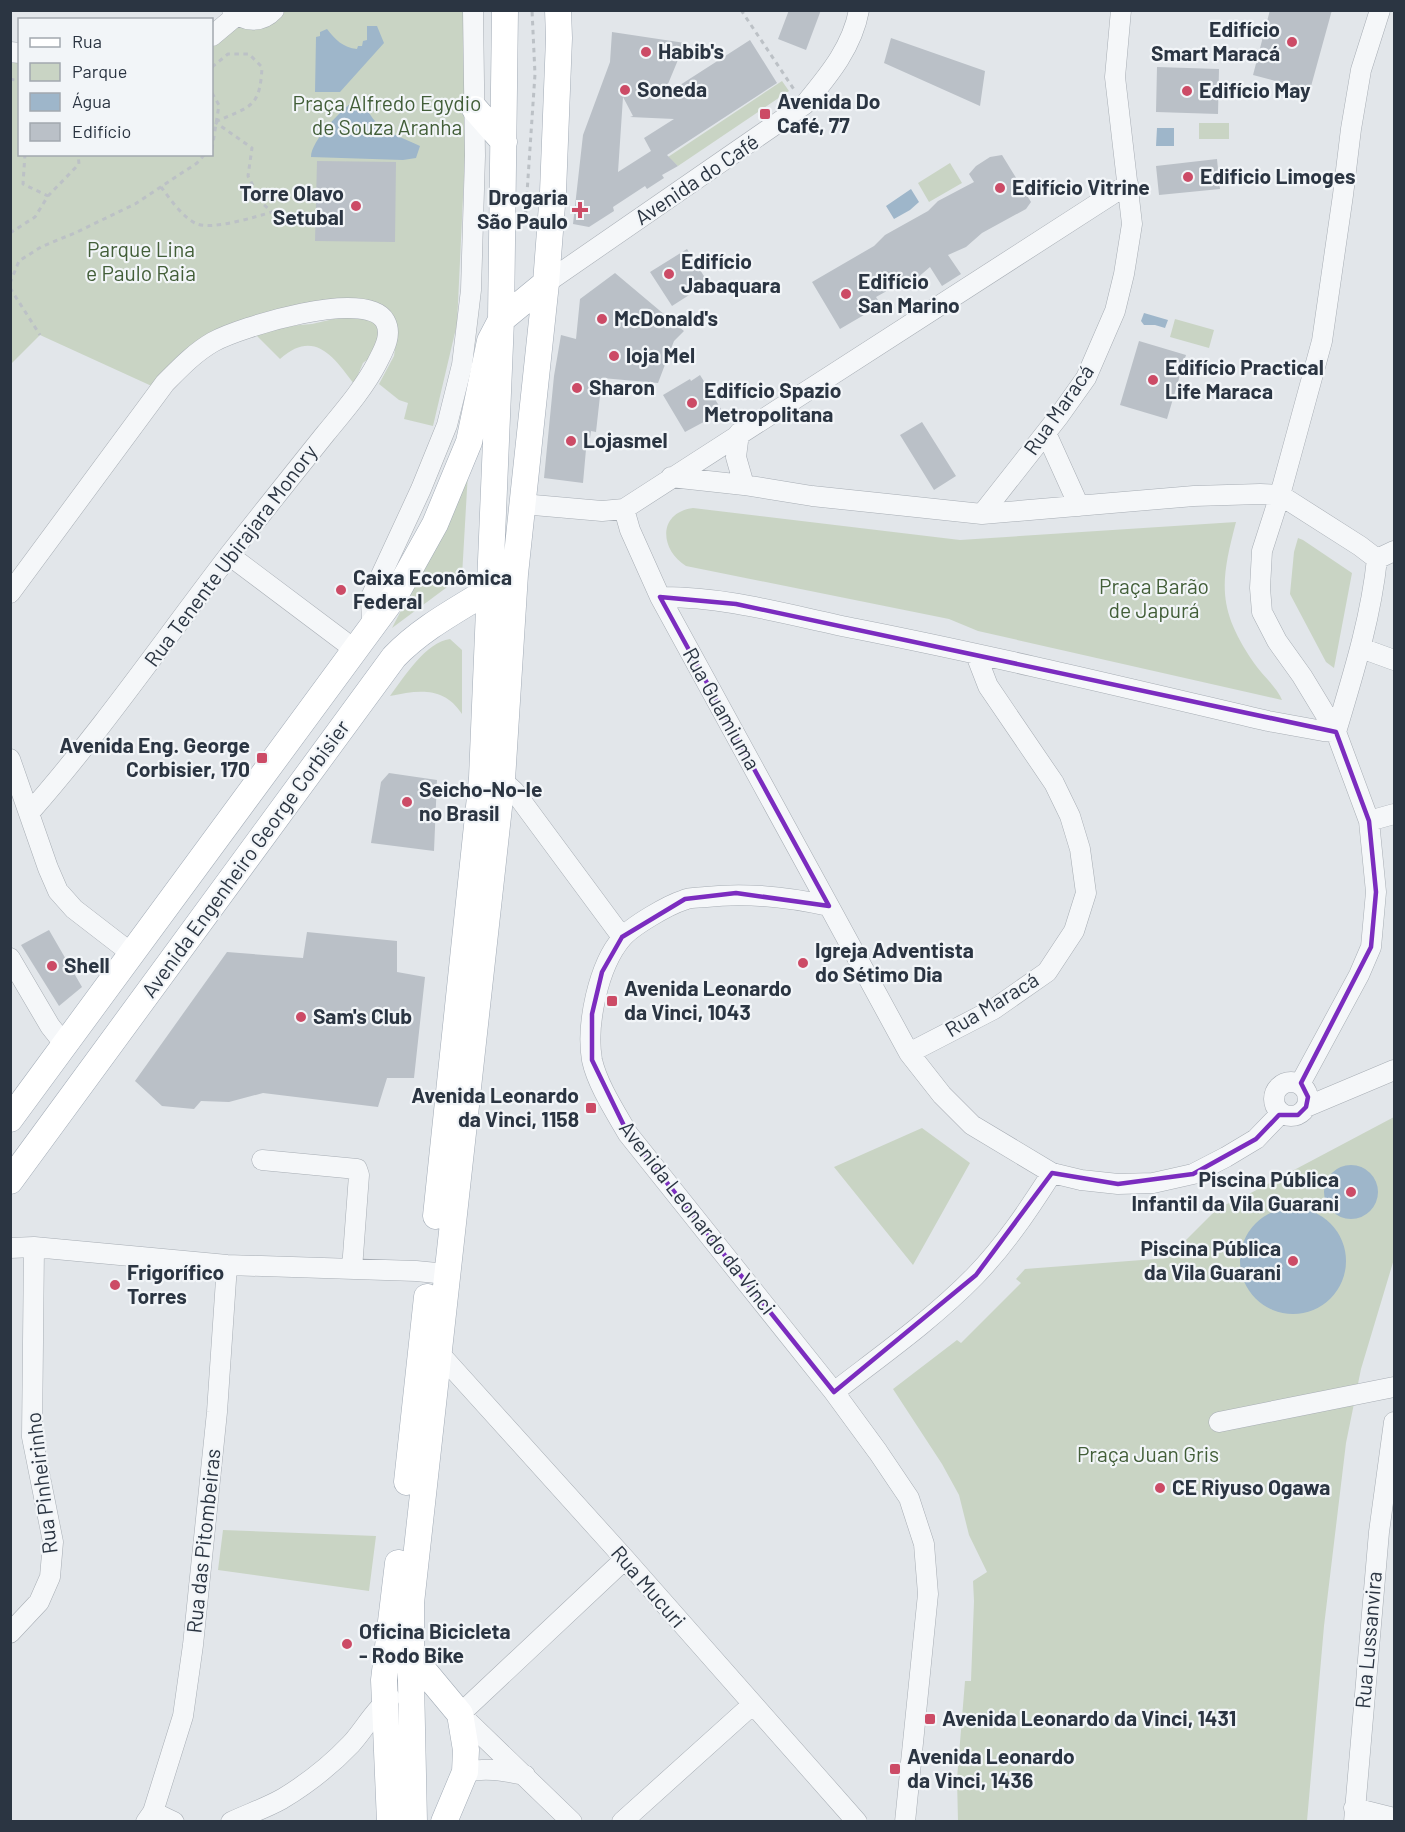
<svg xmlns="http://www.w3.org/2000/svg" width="1405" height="1832" font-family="Barlow,sans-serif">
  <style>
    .green { fill: #c9d4c4 }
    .water { fill: #9eb6ca }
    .building { fill: #bac0c7; fill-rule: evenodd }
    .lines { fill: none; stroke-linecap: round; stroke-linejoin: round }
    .minor-casing { stroke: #a7adb4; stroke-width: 21 }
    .major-casing { stroke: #a2abb6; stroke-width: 27 }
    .path { stroke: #bcc1c6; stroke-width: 3; stroke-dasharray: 4.5 4.5; stroke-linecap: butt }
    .minor { stroke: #f5f7f9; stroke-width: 20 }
    .major { stroke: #fff; stroke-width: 26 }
    .marked { fill: none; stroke: #7b2cbf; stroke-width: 4.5; stroke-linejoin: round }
    .poi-dot { fill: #cc4b66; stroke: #f2f5f8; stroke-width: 2 }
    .labels { text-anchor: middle; stroke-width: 4.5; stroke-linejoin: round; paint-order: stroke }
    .poi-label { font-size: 21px; font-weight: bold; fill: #2b3542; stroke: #f2f5f8; text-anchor: start }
    .park-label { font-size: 21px; fill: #425e38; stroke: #f2f5f8 }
    .street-label { font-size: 21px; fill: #2b3542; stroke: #f2f5f8 }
  </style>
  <rect width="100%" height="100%" fill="#e2e6ea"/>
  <path class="green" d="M 277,10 L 468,11 L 467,113 L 457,324 L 433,426 L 404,419 L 408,403 L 399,400 L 379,384 L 394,356 L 397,335 L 376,303 L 233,327 L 156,388 L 40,335 L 11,364 L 11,56 L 19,57 L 20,154 L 212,154 L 212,40 L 224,32 Z
    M 782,81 L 789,91 L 678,166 L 668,157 Z
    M 1199,123 L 1229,123 L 1229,139 L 1199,139 Z
    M 950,163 L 962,183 L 929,202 L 918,183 Z
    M 351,315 L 373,320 L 380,331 L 373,355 L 363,363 L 354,384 C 333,356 314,329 280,359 L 254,333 L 277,327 L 312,324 Z
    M 1175,319 L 1214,330 L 1209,348 L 1170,337 Z
    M 468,472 L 462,576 L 392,628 L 443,529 Z
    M 693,508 L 960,540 L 1236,522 C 1220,583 1217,609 1254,663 C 1262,675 1277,687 1282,700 L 978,631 L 949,619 L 686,566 C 660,550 657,513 693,508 Z
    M 1298,538 L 1303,540 L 1352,573 L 1334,668 L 1326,662 L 1290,594 L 1294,552 Z
    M 450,639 L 462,650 L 462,714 C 444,686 418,690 390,696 C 404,677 426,642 450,639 Z
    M 1394,1117 L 1394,1259 L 1361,1369 L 1346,1443 L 1324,1626 L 1307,1821 L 958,1821 L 957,1779 L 965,1681 L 971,1681 L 974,1601 L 973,1581 L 987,1572 L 969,1535 L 959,1495 L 942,1464 L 893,1389 L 957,1340 L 961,1343 L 1021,1283 L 1016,1279 L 1025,1269 L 1168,1258 L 1218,1208 L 1247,1195 Z
    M 922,1128 L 970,1163 L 913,1265 L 834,1167 Z
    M 223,1530 L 376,1536 L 369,1591 L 218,1570 Z"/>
  <path class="water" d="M 367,26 L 377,26 L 384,43 L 340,92 L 315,92 L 316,37 L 320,36 L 320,32 L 327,29 C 335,39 343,48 357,49 L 358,46 L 362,46 L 363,41 L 367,40 Z
    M 354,101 C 366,102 369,116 377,123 C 388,134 406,139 420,146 L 416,158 L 403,160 L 311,157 C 311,141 341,110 354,101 Z
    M 1157,128 L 1174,128 L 1174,146 L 1156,146 Z
    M 911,189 L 919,202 L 910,210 L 894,219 L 886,206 Z
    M 1144,313 L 1168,320 L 1165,328 L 1155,325 L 1144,325 L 1141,321 Z
    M1324 1192a27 27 0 1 1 54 0a27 27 0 1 1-54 0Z
    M1240 1261a53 53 0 1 1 106 0a53 53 0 1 1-106 0Z"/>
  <path class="building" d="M 789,10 L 821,10 L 806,50 L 778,39 Z
    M 1270,10 L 1332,10 L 1310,90 L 1253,75 Z
    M 612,32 L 685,43 L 663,96 L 750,40 L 777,83 L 667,155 L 678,166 L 662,175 L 664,178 L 647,189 L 645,186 L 613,207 L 614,211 L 589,227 L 573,224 L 583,135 L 610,62 ZM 623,97 L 633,116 L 630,117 L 674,119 L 644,138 L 651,151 L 618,172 Z
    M 891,38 L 985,71 L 980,106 L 884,63 Z
    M 1157,67 L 1219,69 L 1218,114 L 1156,112 Z
    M 1002,155 L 1031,202 L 1026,209 L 982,233 L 966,247 L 948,255 L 961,274 L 942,286 L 930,267 L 916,279 L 894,287 L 876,297 L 881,305 L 840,329 L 812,282 L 874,246 L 885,235 L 928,211 L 938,201 L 974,182 L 969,174 L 976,166 L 990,157 Z
    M 1217,159 L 1220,189 L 1159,195 L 1156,166 Z
    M 317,161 L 396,162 L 395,242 L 315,241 Z
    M 687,249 L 707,281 L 695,288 L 697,290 L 672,306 L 650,272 Z
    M 615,273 L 684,331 L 674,341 L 658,383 L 602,378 L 596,432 L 591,431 L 590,438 L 587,438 L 583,483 L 544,478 L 554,376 L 561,335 L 576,339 L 580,299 Z
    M 1139,341 L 1186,355 L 1167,419 L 1120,405 Z
    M 700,375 L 721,409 L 712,415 L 713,417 L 685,432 L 663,395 L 690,379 L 691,381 Z
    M 922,422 L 956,476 L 934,490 L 900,435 Z
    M 389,773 L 437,780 L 434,851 L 371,843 L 381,782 Z
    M 49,930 L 82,987 L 59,1006 L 21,945 Z
    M 307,932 L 397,941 L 397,972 L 425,977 L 414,1078 L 387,1078 L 378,1107 L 263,1093 L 229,1102 L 201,1101 L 194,1109 L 162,1106 L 135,1081 L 227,952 L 303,958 Z"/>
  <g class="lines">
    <defs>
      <path id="minor" d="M 232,10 C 244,23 262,23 274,10
        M 212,36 L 237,15
        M 10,52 L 20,53
        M 546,283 L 805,104 C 828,76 852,48 859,10
        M 739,433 L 736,457 L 744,485
        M 1046,433 L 1079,506
        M 671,477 L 744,485 L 812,496 L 982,514 L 1194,496 L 1260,494 L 1280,495 L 1360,546 L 1377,559 C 1371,618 1353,675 1336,732
        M 522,504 L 602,511 L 624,509 L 1128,184
        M 624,509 L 630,530 L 660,597 L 829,906
        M 982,514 L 1059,416 L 1086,378 L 1115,311 L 1124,274 L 1132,224 L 1115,77 L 1121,10
        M 229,555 L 354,649
        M 1377,559 L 1394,551
        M 10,593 L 165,383 C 180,368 194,353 213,342 C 240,327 366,288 385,321 C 393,335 383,351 377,363 C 364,388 344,411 326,433 C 294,473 262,513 230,554 C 164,640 102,730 30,812
        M 660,597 C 726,596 792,616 857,629 C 994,656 1131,689 1268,721 L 1323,731 L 1336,732
        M 372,625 L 371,597 L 421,489 L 447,425 L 462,365 L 471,290 L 475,156 L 473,10
        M 1361,648 L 1394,660
        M 10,759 L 48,868 L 58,891 L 74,909 L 131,953
        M 493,779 L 502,780 L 514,791 L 622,937
        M 1369,821 L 1394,814
        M 10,958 L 50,1026 L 65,1045
        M 909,1053 L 994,1009 L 1047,972 L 1074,931 L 1086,893 L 1080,849 L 1070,816 L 1054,783 L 988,686 L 976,655
        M1274 1099a17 17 0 1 1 34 0a17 17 0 1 1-34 0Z
        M 1300,1084 L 1359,975 L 1371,947 L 1376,892 L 1369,821 L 1336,732 L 1302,676 L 1277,641 L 1262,612 L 1260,588 L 1262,551 L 1280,495 L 1322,341 L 1343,195 L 1351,129 L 1361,70 L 1380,10
        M 1306,1107 L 1394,1070
        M 262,1160 L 357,1169 L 359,1175 L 352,1269
        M 10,1248 L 34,1247 L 227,1265 L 416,1271 L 447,1274
        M 439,1353 L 625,1559 L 857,1822
        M 834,1392 C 882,1355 933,1319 975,1276 C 1005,1245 1029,1209 1052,1173
        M 1219,1422 L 1394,1387
        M 10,1633 L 39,1602 L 50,1577 L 53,1542 L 32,1437 L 34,1247
        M 457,1711 L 572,1822
        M 460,1714 L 625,1559
        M 465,1772 C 487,1767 504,1771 525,1775
        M 1354,1808 L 1394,1818
        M 153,1812 L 174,1822
        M 146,1822 L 153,1812 L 183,1716 L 193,1645 L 217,1412 L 227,1265
        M 231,1822 C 248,1814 266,1808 282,1799 C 307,1784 331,1765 351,1744 C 364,1730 375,1709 390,1698
        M 622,1822 L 752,1705
        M 905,1822 L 928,1594 L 924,1544 L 909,1498 L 878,1452 L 834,1392 L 628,1134 C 616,1113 597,1084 592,1060 C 586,1025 598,966 622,938 C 632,926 668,905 684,900 C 691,897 699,898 706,897 C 748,892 788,897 829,906 L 909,1053 L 942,1095 L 972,1125 L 1052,1173 L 1081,1180 L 1118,1184 L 1153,1183 L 1193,1174 L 1226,1157 L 1256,1139 L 1281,1113
        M 1354,1822 L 1379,1532 L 1394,1422"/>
      <path id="major" d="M 475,109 L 504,142
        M 10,1119 L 396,594 L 435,524 L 469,442 L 490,341 L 501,320 L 546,283
        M 10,1181 L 394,657 C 425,625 463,607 500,583
        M 436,1216 L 482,778 L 501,320 L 505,10
        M 407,1482 L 427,1297
        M 410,1654 L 460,1714 L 466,1750 L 465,1772 L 444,1822
        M 390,1822 L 384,1680 L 398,1563
        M 414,1822 L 411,1681 L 411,1603 L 502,780 L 515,574 L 546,283 L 553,192 L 559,38 L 558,10"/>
    </defs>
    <use href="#minor" class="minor-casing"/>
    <use href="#major" class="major-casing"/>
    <path class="path" d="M 741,10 L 795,91
      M 212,67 L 228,54 L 249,54 L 262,67 C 260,109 250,106 215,122
      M 10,79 L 20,81
      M 212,93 L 219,105 L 212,149
      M 25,154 L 23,184 L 48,196
      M 161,187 C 171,200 182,217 197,224 C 213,230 255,217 272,212 L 262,203 L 248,176 L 252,148 L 215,122
      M 525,223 L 535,74 L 532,10
      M 10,233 L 35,217 L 48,196 L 79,164 L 78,154
      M 10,283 L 19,261 L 41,247 L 77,232 L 135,204 L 197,163 L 205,154
      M 10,288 L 40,335"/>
    <use href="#minor" class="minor"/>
    <use href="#major" class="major"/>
  </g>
  <path class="marked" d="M 660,597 L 736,604 L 1336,732 L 1369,821 L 1376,892 L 1371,947 L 1301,1083 L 1308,1097 L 1306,1107 L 1298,1115 L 1279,1115 L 1256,1139 L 1193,1174 L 1118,1184 L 1052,1173 L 976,1275 L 834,1392 L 628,1134 L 592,1060 L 592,1014 L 602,972 L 622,937 L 685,899 L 736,893 L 829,906 Z"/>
  <g class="poi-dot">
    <circle cx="1292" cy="42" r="6"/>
    <circle cx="646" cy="52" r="6"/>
    <circle cx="625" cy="90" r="6"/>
    <circle cx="1187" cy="91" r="6"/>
    <rect x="759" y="108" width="12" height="12" rx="3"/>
    <circle cx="1188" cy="177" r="6"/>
    <circle cx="1000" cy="188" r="6"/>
    <circle cx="356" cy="206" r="6"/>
    <path d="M577 201h6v6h6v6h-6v6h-6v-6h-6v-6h6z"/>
    <circle cx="669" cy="274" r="6"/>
    <circle cx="846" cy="294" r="6"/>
    <circle cx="602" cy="319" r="6"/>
    <circle cx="614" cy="356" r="6"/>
    <circle cx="1153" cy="380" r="6"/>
    <circle cx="577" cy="388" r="6"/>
    <circle cx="692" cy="403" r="6"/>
    <circle cx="571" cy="441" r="6"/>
    <circle cx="341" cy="590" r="6"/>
    <rect x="256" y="752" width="12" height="12" rx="3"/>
    <circle cx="407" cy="802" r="6"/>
    <circle cx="803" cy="963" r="6"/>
    <circle cx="52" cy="966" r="6"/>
    <rect x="606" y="995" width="12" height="12" rx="3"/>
    <circle cx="301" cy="1017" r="6"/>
    <rect x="585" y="1102" width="12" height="12" rx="3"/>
    <circle cx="1351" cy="1192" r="6"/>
    <circle cx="1293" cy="1261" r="6"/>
    <circle cx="115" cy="1285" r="6"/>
    <circle cx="1160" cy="1488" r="6"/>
    <circle cx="347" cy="1644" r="6"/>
    <rect x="924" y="1713" width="12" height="12" rx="3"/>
    <rect x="889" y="1763" width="12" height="12" rx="3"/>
  </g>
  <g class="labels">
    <g class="poi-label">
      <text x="1280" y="37" text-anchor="end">Edifício<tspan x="1280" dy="24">Smart Maracá</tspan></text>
      <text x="658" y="59">Habib's</text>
      <text x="637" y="97">Soneda</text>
      <text x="1199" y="98">Edifício May</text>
      <text x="777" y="109">Avenida Do<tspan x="777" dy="24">Café, 77</tspan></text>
      <text x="1200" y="184">Edificio Limoges</text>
      <text x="1012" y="195">Edifício Vitrine</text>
      <text x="344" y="201" text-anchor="end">Torre Olavo<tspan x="344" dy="24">Setubal</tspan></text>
      <text x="568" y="205" text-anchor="end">Drogaria<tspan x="568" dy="24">São Paulo</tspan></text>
      <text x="681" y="269">Edifício<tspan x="681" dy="24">Jabaquara</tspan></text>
      <text x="858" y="289">Edifício<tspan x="858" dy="24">San Marino</tspan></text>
      <text x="614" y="326">McDonald's</text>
      <text x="626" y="363">loja Mel</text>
      <text x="1165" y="375">Edifício Practical<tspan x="1165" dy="24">Life Maraca</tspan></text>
      <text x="589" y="395">Sharon</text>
      <text x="704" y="398">Edifício Spazio<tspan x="704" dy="24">Metropolitana</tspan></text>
      <text x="583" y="448">Lojasmel</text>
      <text x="353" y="585">Caixa Econômica<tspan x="353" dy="24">Federal</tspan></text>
      <text x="250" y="753" text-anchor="end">Avenida Eng. George<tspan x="250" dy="24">Corbisier, 170</tspan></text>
      <text x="419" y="797">Seicho-No-Ie<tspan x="419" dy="24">no Brasil</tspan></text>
      <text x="815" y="958">Igreja Adventista<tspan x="815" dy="24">do Sétimo Dia</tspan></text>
      <text x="64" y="973">Shell</text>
      <text x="624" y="996">Avenida Leonardo<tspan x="624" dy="24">da Vinci, 1043</tspan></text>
      <text x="313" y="1024">Sam's Club</text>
      <text x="579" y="1103" text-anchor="end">Avenida Leonardo<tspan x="579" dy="24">da Vinci, 1158</tspan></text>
      <text x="1339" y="1187" text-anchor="end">Piscina Pública<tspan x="1339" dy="24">Infantil da Vila Guarani</tspan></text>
      <text x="1281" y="1256" text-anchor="end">Piscina Pública<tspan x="1281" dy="24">da Vila Guarani</tspan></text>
      <text x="127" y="1280">Frigorífico<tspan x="127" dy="24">Torres</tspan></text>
      <text x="1172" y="1495">CE Riyuso Ogawa</text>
      <text x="359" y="1639">Oficina Bicicleta<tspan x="359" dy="24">- Rodo Bike</tspan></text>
      <text x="942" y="1726">Avenida Leonardo da Vinci, 1431</text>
      <text x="907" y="1764">Avenida Leonardo<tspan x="907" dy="24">da Vinci, 1436</tspan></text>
    </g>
    <g class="park-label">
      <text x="387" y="111">Praça Alfredo Egydio<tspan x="387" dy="24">de Souza Aranha</tspan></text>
      <text x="141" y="257">Parque Lina<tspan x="141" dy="24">e Paulo Raia</tspan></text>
      <text x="1154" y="594">Praça Barão<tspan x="1154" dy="24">de Japurá</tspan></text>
      <text x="1148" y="1462">Praça Juan Gris</text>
    </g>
    <g class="street-label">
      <text transform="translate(697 180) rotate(-34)" y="7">Avenida do Café</text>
      <text transform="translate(1059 410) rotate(-55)" y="7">Rua Maracá</text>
      <text transform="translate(231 556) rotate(-53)" y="7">Rua Tenente Ubirajara Monory</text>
      <text transform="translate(721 709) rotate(61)" y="7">Rua Guamiuma</text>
      <text transform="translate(246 859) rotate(-54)" y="7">Avenida Engenheiro George Corbisier</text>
      <text transform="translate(992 1005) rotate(-31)" y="7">Rua Maracá</text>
      <text transform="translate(697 1218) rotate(52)" y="7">Avenida Leonardo da Vinci</text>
      <text transform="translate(42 1483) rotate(-97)" y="7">Rua Pinheirinho</text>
      <text transform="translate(204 1541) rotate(-84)" y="7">Rua das Pitombeiras</text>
      <text transform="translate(648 1587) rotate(49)" y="7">Rua Mucuri</text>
      <text transform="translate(1369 1640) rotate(-85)" y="7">Rua Lussanvira</text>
    </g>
  </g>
  <rect width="1405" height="1832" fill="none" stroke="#2b3542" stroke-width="24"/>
  <rect x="18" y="18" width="195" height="138" fill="#f2f5f8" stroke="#a2a8af" stroke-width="1.5"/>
  <rect x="30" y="38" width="30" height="9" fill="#ffffff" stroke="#a2a8af" stroke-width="1.5"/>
  <text x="72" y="48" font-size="18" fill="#2b3542">Rua</text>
  <rect x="30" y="63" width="30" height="18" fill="#c9d4c4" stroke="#a2a8af" stroke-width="1.5"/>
  <text x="72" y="78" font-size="18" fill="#2b3542">Parque</text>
  <rect x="30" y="93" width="30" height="18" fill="#9eb6ca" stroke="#a2a8af" stroke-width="1.5"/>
  <text x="72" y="108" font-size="18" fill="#2b3542">Água</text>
  <rect x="30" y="123" width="30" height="18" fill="#bac0c7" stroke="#a2a8af" stroke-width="1.5"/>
  <text x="72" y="138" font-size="18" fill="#2b3542">Edifício</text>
</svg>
